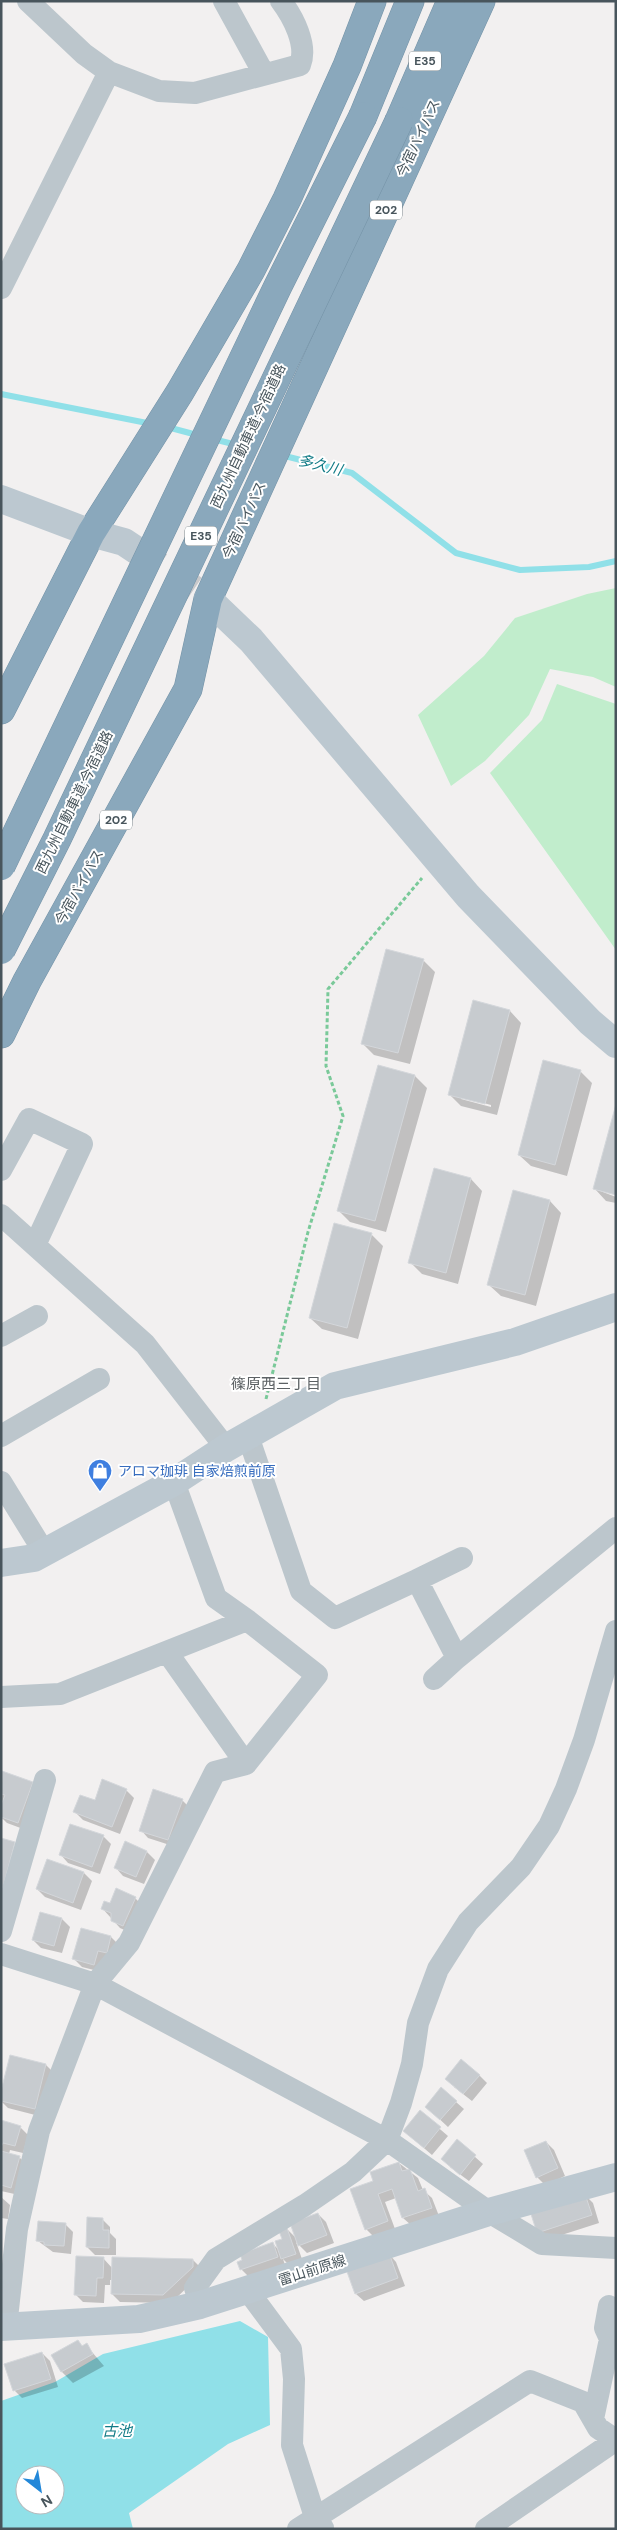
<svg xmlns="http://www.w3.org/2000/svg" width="617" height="2530" font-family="'DM Sans','Noto Sans JP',sans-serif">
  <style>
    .green { fill: #c1edcc }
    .water { fill: #90e0e8; fill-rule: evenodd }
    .shadow { fill: #0003; fill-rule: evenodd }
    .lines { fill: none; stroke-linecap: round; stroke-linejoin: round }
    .stream { stroke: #90e0e8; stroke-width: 6 }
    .building { fill: #c7cbcf; stroke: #d4d7db }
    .secondary-tunnel { stroke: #c8c9cb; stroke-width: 28; stroke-dasharray: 28 14; stroke-linecap: butt }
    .highway-casing { stroke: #7593a7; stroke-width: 29 }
    .path { stroke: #7ac999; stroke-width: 3; stroke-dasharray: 4 2.5; stroke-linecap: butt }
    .street { stroke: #bcc6cc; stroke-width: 22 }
    .secondary { stroke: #bcc8d0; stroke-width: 28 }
    .highway { stroke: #8aa8bc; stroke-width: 28 }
    .highway-bridge-casing { stroke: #7593a7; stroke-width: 29; stroke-linecap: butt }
    .highway-bridge { stroke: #8aa8bc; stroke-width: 28 }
    .labels { text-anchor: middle; stroke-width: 4; stroke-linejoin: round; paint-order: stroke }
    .shield { fill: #fff; stroke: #7f888d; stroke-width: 1 }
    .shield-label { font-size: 12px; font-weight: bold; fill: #48555c }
    .street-label { font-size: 14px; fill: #48555c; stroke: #fff }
    .shop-label { font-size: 14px; fill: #366cbe; stroke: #fff; text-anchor: start }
    .water-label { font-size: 15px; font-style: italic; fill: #137c87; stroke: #fff }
    .neighbourhood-label { font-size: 15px; fill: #5c6164; stroke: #fff }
  </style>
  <rect width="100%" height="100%" fill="#f2f0f0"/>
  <path class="green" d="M 616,588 L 616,687 L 593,677 L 550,669 L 529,715 L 485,761 L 451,786 L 418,715 L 484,656 L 515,618 L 587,594 Z
    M 557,684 L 616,704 L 616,950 L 490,773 L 542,720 Z"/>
  <path class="water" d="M 240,2321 L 268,2337 L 270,2425 L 228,2444 L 129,2513 L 133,2529 L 1,2529 L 1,2401 L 55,2382 L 103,2354 ZM 25,2475 L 55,2475 L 55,2505 L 25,2505 Z"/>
  <path class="shadow" d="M 423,960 L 435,972 L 410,1064 L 374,1055 L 362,1043 Z
    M 510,1011 L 521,1023 L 497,1115 L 461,1106 L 449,1094 ZM 461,1097 L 491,1105 L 491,1107 L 461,1099 Z
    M 379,1067 L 415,1076 L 427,1088 L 386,1232 L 350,1222 L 338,1210 Z
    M 580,1071 L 592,1083 L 567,1176 L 531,1166 L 519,1155 Z
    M 471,1179 L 482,1191 L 458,1284 L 422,1274 L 410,1262 Z
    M 595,1189 L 616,1197 L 616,1203 L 606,1201 Z
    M 514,1192 L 550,1201 L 561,1213 L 536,1306 L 501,1296 L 489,1285 Z
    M 371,1234 L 383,1246 L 358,1339 L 322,1329 L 310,1318 Z
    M 2,1772 L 33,1783 L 26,1830 L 7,1823 L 1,1817 Z
    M 126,1790 L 134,1798 L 120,1834 L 83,1820 L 75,1812 Z
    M 182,1800 L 190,1808 L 176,1847 L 148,1838 L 141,1830 Z
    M 103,1836 L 111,1844 L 100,1874 L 68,1863 L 61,1855 Z
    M 126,1843 L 147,1852 L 155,1860 L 144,1884 L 123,1876 L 116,1868 Z
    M 48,1861 L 84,1873 L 92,1881 L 81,1910 L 45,1897 L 37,1889 Z
    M 135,1898 L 143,1906 L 131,1933 L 120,1928 L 102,1908 Z
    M 62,1919 L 70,1927 L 62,1953 L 41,1948 L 33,1940 Z
    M 82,1930 L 111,1937 L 119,1945 L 102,1972 L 82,1967 L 74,1959 Z
    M 11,2057 L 46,2065 L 54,2073 L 43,2117 L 8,2108 L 1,2101 Z
    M 479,2075 L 487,2083 L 472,2101 L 454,2087 Z
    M 456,2102 L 464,2109 L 448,2127 L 434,2114 Z
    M 420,2112 L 448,2136 L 432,2155 L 404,2131 Z
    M 1,2122 L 20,2127 L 28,2135 L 23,2153 L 10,2150 L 9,2154 L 19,2157 L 27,2165 L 19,2195 L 1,2191 Z
    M 457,2141 L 483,2164 L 469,2181 L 450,2167 Z
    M 546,2142 L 554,2150 L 565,2176 L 545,2185 L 537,2177 Z
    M 399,2163 L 418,2178 L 423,2190 L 432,2198 L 439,2216 L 411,2225 L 403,2218 L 396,2198 L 385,2202 L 395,2229 L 374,2237 L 366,2229 L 374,2181 Z
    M 585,2195 L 593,2203 L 599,2223 L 546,2240 L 538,2232 Z
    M 1,2197 L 10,2205 L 8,2219 L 1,2218 Z
    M 318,2214 L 326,2222 L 334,2243 L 307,2253 L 296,2242 L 303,2262 L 290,2266 L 283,2259 L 285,2265 L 249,2277 L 241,2269 L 273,2244 L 280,2251 L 287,2229 L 298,2240 Z
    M 102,2219 L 110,2227 L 110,2233 L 116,2239 L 116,2255 L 95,2255 L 87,2247 Z
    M 65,2224 L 73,2232 L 71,2254 L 53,2252 L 38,2241 Z
    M 389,2254 L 396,2262 L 405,2286 L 364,2301 L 356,2294 Z
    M 103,2258 L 113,2269 L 193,2260 L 201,2268 L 200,2275 L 171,2303 L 120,2302 L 112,2294 L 113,2280 L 110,2280 L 110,2285 L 105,2285 L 104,2303 L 83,2302 L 75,2294 Z
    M 78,2341 L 83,2347 L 86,2345 L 104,2366 L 73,2383 L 62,2372 L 52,2356 Z
    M 42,2353 L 50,2361 L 58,2387 L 22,2398 L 14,2390 Z"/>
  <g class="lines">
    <path class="stream" d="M 1,394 L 152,424
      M 167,427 L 201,436
      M 213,439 L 237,445
      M 281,455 L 352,473 L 456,553 L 520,570 L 589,567 L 616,561"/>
  </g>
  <path class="building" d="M 386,949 L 424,959 L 398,1053 L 361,1044 Z
    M 473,1000 L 510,1010 L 485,1104 L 448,1095 Z
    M 543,1060 L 581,1070 L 555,1165 L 518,1155 Z
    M 378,1065 L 415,1075 L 375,1221 L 337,1211 Z
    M 616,1104 L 616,1195 L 593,1189 Z
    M 434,1168 L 471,1178 L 446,1273 L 408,1263 Z
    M 513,1190 L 550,1200 L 525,1295 L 487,1285 Z
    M 334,1223 L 372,1233 L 347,1328 L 309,1318 Z
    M 2,1771 L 33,1782 L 18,1823 L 1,1817 L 1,1805 L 5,1795 L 1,1794 Z
    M 102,1779 L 127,1789 L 112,1827 L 73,1812 L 80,1795 L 95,1800 Z
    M 153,1789 L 183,1799 L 168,1840 L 139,1831 Z
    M 70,1824 L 104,1835 L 92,1867 L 59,1855 Z
    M 1,1838 L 15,1842 L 3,1887 L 1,1887 Z
    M 125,1841 L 147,1851 L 136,1877 L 114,1868 Z
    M 47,1859 L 84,1872 L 73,1903 L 36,1889 Z
    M 116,1888 L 136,1897 L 123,1926 L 111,1921 L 111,1913 L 101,1909 L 104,1901 L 110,1903 Z
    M 40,1912 L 62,1918 L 54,1946 L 32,1940 Z
    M 81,1928 L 111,1936 L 107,1953 L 98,1951 L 94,1965 L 72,1959 Z
    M 10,2055 L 46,2064 L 35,2109 L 1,2101 L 1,2091 Z
    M 461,2059 L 480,2075 L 463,2094 L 445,2079 Z
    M 441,2087 L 457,2101 L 440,2120 L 425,2107 Z
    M 420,2110 L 441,2127 L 424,2148 L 403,2131 Z
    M 1,2120 L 21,2126 L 15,2146 L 3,2143 L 1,2147 Z
    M 457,2139 L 476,2155 L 460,2175 L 441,2159 Z
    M 546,2141 L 558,2168 L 536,2178 L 524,2150 Z
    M 1,2151 L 20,2156 L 11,2188 L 1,2185 Z
    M 399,2162 L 402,2171 L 410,2169 L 418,2191 L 425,2188 L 432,2208 L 402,2218 L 392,2189 L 378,2194 L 388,2221 L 365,2230 L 350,2189 L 373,2181 L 370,2172 Z
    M 585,2194 L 592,2215 L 537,2233 L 530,2211 Z
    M 318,2213 L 327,2235 L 298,2246 L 290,2223 Z
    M 87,2217 L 103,2218 L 103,2230 L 109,2230 L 109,2248 L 86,2247 Z
    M 38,2221 L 66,2223 L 64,2246 L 44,2245 L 44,2242 L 36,2241 Z
    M 287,2228 L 296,2254 L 281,2259 L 275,2241 L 282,2239 L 279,2231 Z
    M 273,2242 L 278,2257 L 240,2270 L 237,2262 L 242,2260 L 240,2254 Z
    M 389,2253 L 398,2278 L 355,2294 L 346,2269 Z
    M 76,2256 L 104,2257 L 103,2278 L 97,2278 L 96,2296 L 74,2295 Z
    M 112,2257 L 193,2259 L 193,2267 L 163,2295 L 111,2294 Z
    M 78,2340 L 82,2346 L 87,2343 L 93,2354 L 61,2372 L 51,2355 Z
    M 42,2352 L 51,2379 L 13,2391 L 4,2364 Z"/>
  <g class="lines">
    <path class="secondary-tunnel" d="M 136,550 L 208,599"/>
    <defs>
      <path id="highway" d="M 363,116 L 410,1
        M 399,121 L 451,1
        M 1,710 L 91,533 L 180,392 L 251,270 L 287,199 L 347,66 L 372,1
        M 1,1034 L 27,981 L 188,689 L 208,599 L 481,1"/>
    </defs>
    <use href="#highway" class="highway-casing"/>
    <path class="path" d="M 266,1399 L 308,1232 L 343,1116 L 326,1066 L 328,989 L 422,878"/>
    <path class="street" d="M 28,1 L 84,54 L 109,72 L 159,91 L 195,93 L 300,65 C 308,45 293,17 281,1
      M 224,1 L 264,74
      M 1,288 L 109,72
      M 1,1170 L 29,1119 L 82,1144 L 35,1245
      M 1,1215 L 145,1344 L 226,1448
      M 1,1336 L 37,1316
      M 1,1436 L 99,1379
      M 248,1436 L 301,1591 L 335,1618 L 417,1580 L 457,1658 L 616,1528
      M 1,1482 L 44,1552
      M 417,1580 L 462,1558
      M 167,1652 L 246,1764
      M 434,1679 L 457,1658
      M 1,1697 L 60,1694 L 247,1620
      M 1,1931 L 45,1780
      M 1,1954 L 95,1984 L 387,2140 L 489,2212 L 542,2244 L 616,2248
      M 248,2291 L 291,2349 L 294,2379 L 292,2445 L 315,2517 L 323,2528
      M 200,2305 L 195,2288 L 216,2259 L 305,2205 L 353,2172 L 387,2140 L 401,2103 L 412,2064 L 418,2023 L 438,1969 L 468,1922 L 521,1867 L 549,1826 L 566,1789 L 584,1740 L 616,1631
      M 6,2327 L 17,2229 L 39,2131 L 95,1984 L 129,1943 L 215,1772 L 246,1764 L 317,1675 L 247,1620 L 216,1598 L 174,1482
      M 593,2419 L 610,2339 L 605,2328 L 609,2306
      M 298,2529 L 530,2381 L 583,2402 L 598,2428 L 616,2440
      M 486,2529 L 616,2440"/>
    <path class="secondary" d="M 1,499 L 91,533 L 124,542 L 136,550
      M 208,599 L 251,640 L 468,896 L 590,1022 L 616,1044
      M 1,1563 L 34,1558 L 174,1482 L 226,1448 L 335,1386 L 515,1342 L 616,1307
      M 1,2327 L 139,2319 L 200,2305 L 489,2212 L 616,2177"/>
    <use href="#highway" class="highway"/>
    <defs>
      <path id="highway-bridge" d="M 1,866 L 278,286 L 363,116
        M 1,950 L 57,839 L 399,121"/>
    </defs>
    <use href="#highway-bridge" class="highway-bridge-casing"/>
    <use href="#highway-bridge" class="highway-bridge"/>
  </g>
  <defs>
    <symbol id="shop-pin" viewBox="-11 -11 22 30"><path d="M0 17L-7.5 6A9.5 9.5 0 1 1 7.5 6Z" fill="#3f7fe0" stroke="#fff"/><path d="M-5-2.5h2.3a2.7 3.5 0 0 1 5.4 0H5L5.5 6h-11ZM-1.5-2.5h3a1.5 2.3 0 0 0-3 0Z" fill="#fff"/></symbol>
  </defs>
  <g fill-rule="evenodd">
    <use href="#shop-pin" x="86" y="1457" width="28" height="38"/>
  </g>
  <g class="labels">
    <g class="shield">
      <rect x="409" y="51.5" width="32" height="19" rx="4"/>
      <rect x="370" y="200.5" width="32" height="19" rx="4"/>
      <rect x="185" y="526.5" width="32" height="19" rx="4"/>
      <rect x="100" y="810.5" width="32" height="19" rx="4"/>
    </g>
    <g class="shield-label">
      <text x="425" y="65">E35</text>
      <text x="386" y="214">202</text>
      <text x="201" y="540">E35</text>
      <text x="116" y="824">202</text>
    </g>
    <g class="street-label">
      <text transform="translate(418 138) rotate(-65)" y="5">今宿バイパス</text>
      <text transform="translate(248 436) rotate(-65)" y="5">西九州自動車道;今宿道路</text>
      <text transform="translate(244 520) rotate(-65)" y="5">今宿バイパス</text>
      <text transform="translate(74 802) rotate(-64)" y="5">西九州自動車道;今宿道路</text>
      <text transform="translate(79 887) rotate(-61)" y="5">今宿バイパス</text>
      <text transform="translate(312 2270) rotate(-18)" y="5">雷山前原線</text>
    </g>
    <g class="shop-label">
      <text x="118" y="1476">アロマ珈琲 自家焙煎前原</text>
    </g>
    <g class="water-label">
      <text transform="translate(320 465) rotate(14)" y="5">多久川</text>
      <text x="117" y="2436">古池</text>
    </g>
    <g class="neighbourhood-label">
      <text x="276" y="1389">篠原西三丁目</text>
    </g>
  </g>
  <rect width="617" height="2530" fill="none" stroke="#48555c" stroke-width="5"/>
  <g transform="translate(40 2490) rotate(149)"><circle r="24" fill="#ffffff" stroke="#b6bbbe"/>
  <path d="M0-4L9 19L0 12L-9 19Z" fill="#2388d9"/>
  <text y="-8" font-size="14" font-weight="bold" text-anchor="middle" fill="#48555c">N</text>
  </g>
</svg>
